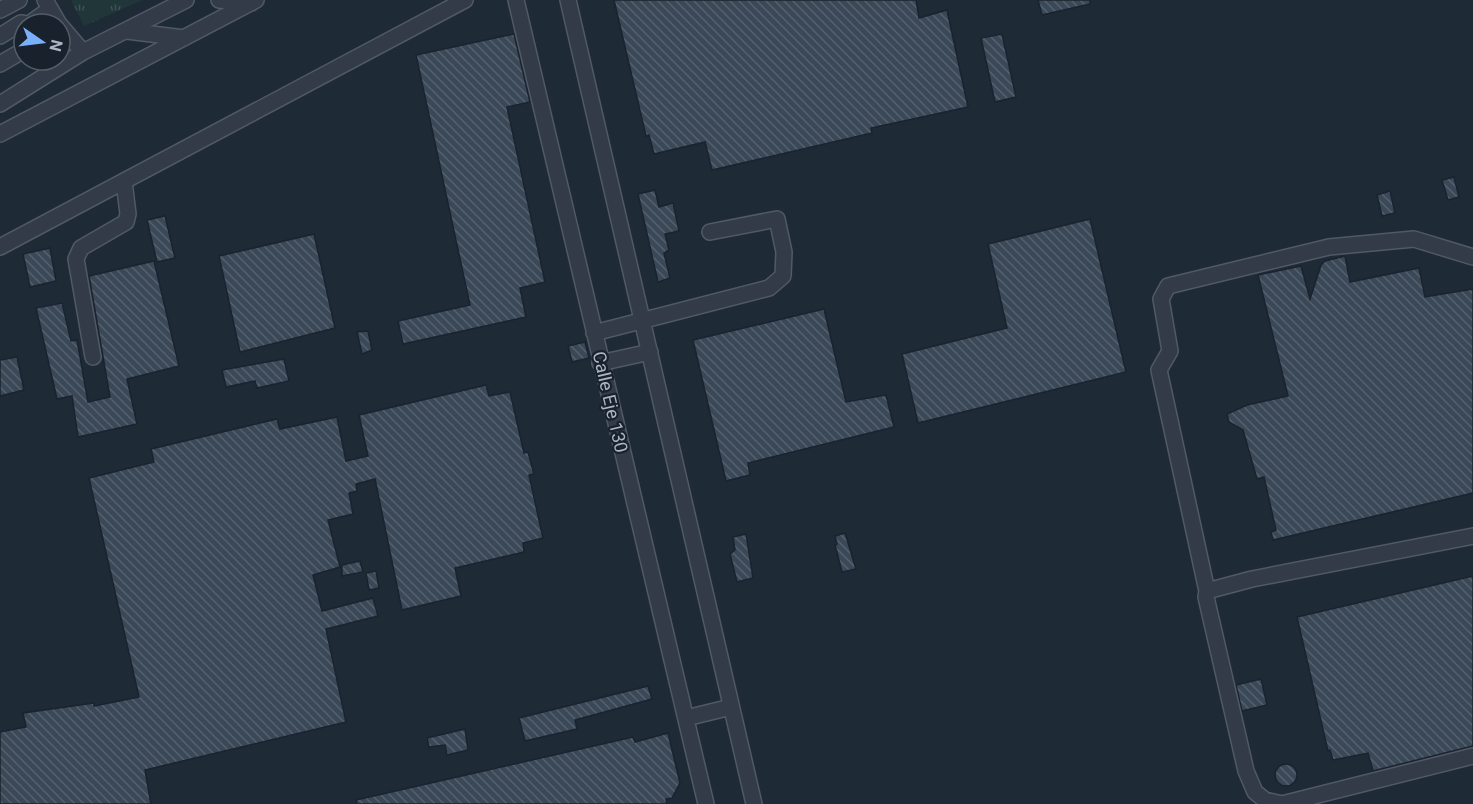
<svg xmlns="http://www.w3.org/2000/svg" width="1473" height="804" font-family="Roboto,sans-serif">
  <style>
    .grass { fill: url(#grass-tufts) }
    .building { fill: url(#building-back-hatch); stroke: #1a232e; stroke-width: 1.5 }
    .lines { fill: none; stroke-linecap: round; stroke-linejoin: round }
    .minor-casing { stroke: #505965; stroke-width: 18 }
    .minor { stroke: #323b47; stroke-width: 15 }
    .labels { text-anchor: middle; stroke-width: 4.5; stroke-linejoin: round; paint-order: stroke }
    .street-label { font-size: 18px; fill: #acb6c4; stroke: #18212c }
  </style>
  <defs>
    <pattern id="grass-tufts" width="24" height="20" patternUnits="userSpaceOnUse" patternTransform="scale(1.5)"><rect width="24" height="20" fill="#203638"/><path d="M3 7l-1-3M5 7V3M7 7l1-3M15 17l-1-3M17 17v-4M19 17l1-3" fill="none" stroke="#3e5153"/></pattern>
    <pattern id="building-back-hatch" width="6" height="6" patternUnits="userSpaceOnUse" patternTransform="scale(1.5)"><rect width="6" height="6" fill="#3a4857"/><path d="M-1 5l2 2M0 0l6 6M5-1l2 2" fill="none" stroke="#54606e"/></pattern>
  </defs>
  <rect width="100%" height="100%" fill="#1f2a37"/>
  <path class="grass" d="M 71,0 L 142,0 L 84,26 Z"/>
  <path class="building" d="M 614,0 L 916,0 L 919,18 L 947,10 L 968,107 L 871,128 L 872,133 L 712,170 L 705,142 L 654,154 L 649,135 L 646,136 Z
    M 1038,0 L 1090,0 L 1090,4 L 1042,15 Z
    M 514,34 L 530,102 L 507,107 L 545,282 L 520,288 L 526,317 L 403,344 L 398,321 L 470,305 L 416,55 Z
    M 1002,34 L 1016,97 L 995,102 L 981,38 Z
    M 1454,177 L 1459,197 L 1448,200 L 1442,180 Z
    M 655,190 L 659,207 L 673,203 L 679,231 L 665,234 L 669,250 L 664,253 L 670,278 L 658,282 L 638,194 Z
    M 1390,191 L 1395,213 L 1382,216 L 1377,195 Z
    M 165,216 L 175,258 L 157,262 L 147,220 Z
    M 1090,219 L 1126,372 L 918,423 L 902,354 L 1007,328 L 988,244 Z
    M 314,234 L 335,328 L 240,352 L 219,256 Z
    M 50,248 L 56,281 L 30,287 L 23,254 Z
    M 1345,256 L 1350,282 L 1419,268 L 1425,297 L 1473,289 L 1473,493 L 1273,540 L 1271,532 L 1276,530 L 1264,477 L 1257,479 L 1243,430 L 1229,422 L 1227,414 L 1247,405 L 1288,396 L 1258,275 L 1301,266 L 1310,299 L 1321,265 L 1325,261 Z
    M 154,261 L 179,366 L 127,379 L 137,424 L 78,437 L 72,396 L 57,399 L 36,308 L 62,303 L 71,341 L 77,340 L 88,402 L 110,397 L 89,276 Z
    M 824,309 L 846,402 L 886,395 L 894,427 L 748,463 L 750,475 L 726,481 L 693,340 Z
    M 368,331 L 372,350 L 362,354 L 357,332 Z
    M 585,342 L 589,358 L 572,362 L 568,346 Z
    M 17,357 L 24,390 L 0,396 L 0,360 Z
    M 284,359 L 289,381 L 257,388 L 255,381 L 226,387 L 222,370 Z
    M 486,385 L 489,396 L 510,392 L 524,453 L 528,452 L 534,474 L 529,475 L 543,538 L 523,543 L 524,552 L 455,568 L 461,596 L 402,610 L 375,479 L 356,484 L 357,491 L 349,493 L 353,514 L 328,520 L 340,567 L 313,575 L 322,611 L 373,598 L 378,616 L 326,629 L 346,722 L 145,770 L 151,804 L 0,804 L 0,732 L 26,727 L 23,713 L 94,703 L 94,706 L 139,697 L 89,478 L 154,462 L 151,449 L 277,419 L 280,429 L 337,417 L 346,461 L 368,456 L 359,415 Z
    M 845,533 L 856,569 L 842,572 L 835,545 L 837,544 L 835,536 Z
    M 746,534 L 753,578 L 737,582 L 730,554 L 735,550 L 733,537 Z
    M 360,561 L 363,572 L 342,576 L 342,565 Z
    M 376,571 L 379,588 L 369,590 L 366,573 Z
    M 1473,576 L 1473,746 L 1373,771 L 1368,753 L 1333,760 L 1330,750 L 1328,751 L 1297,617 Z
    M 1261,679 L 1267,705 L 1242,711 L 1236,685 Z
    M 648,686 L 652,699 L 575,720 L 577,729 L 525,741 L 519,718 Z
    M 465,729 L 468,750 L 447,755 L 445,745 L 429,747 L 427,738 Z
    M 668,733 L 680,783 L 672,798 L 666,799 L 667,804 L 357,804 L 356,800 L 633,737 L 635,742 Z
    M1275 775a11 11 0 1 1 22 0a11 11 0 1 1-22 0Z"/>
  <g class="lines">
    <defs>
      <path id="minor" d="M 45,0 L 59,24
        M 219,0 L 251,3
        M 516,0 L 706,804
        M 568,0 L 754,804
        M 0,10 L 19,0
        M 29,24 L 50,9
        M 60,25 L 83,52
        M 127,31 L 184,38
        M 0,36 L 21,23 L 27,24
        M 0,64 L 24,50
        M 0,104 L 83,52 L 186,0
        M 0,134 L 256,0
        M 0,247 L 465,0
        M 1473,257 L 1414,239 L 1329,247 L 1168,286 L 1161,299 L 1170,351 L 1159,370 L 1207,591 L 1206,597 L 1246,771 L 1255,792 L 1265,800 L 1282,804 L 1473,756
        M 594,333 L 769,288 L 783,276 L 784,252 L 777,219 L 710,232
        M 93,357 L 76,259 L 81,248 L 126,222 L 128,214 L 124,181
        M 600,363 L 650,352
        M 1207,591 L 1252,579 L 1473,536
        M 686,718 L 731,707"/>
    </defs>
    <use href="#minor" class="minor-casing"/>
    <use href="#minor" class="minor"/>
  </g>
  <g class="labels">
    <g class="street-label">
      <text transform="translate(610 402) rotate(77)" y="6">Calle Eje 130</text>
    </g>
  </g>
  <g transform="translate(42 42) rotate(104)"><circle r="28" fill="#18212c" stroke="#535d69" stroke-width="1.5"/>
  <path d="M0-4.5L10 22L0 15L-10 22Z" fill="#7ab0fb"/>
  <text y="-9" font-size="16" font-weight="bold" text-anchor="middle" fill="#acb6c4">N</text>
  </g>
</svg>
